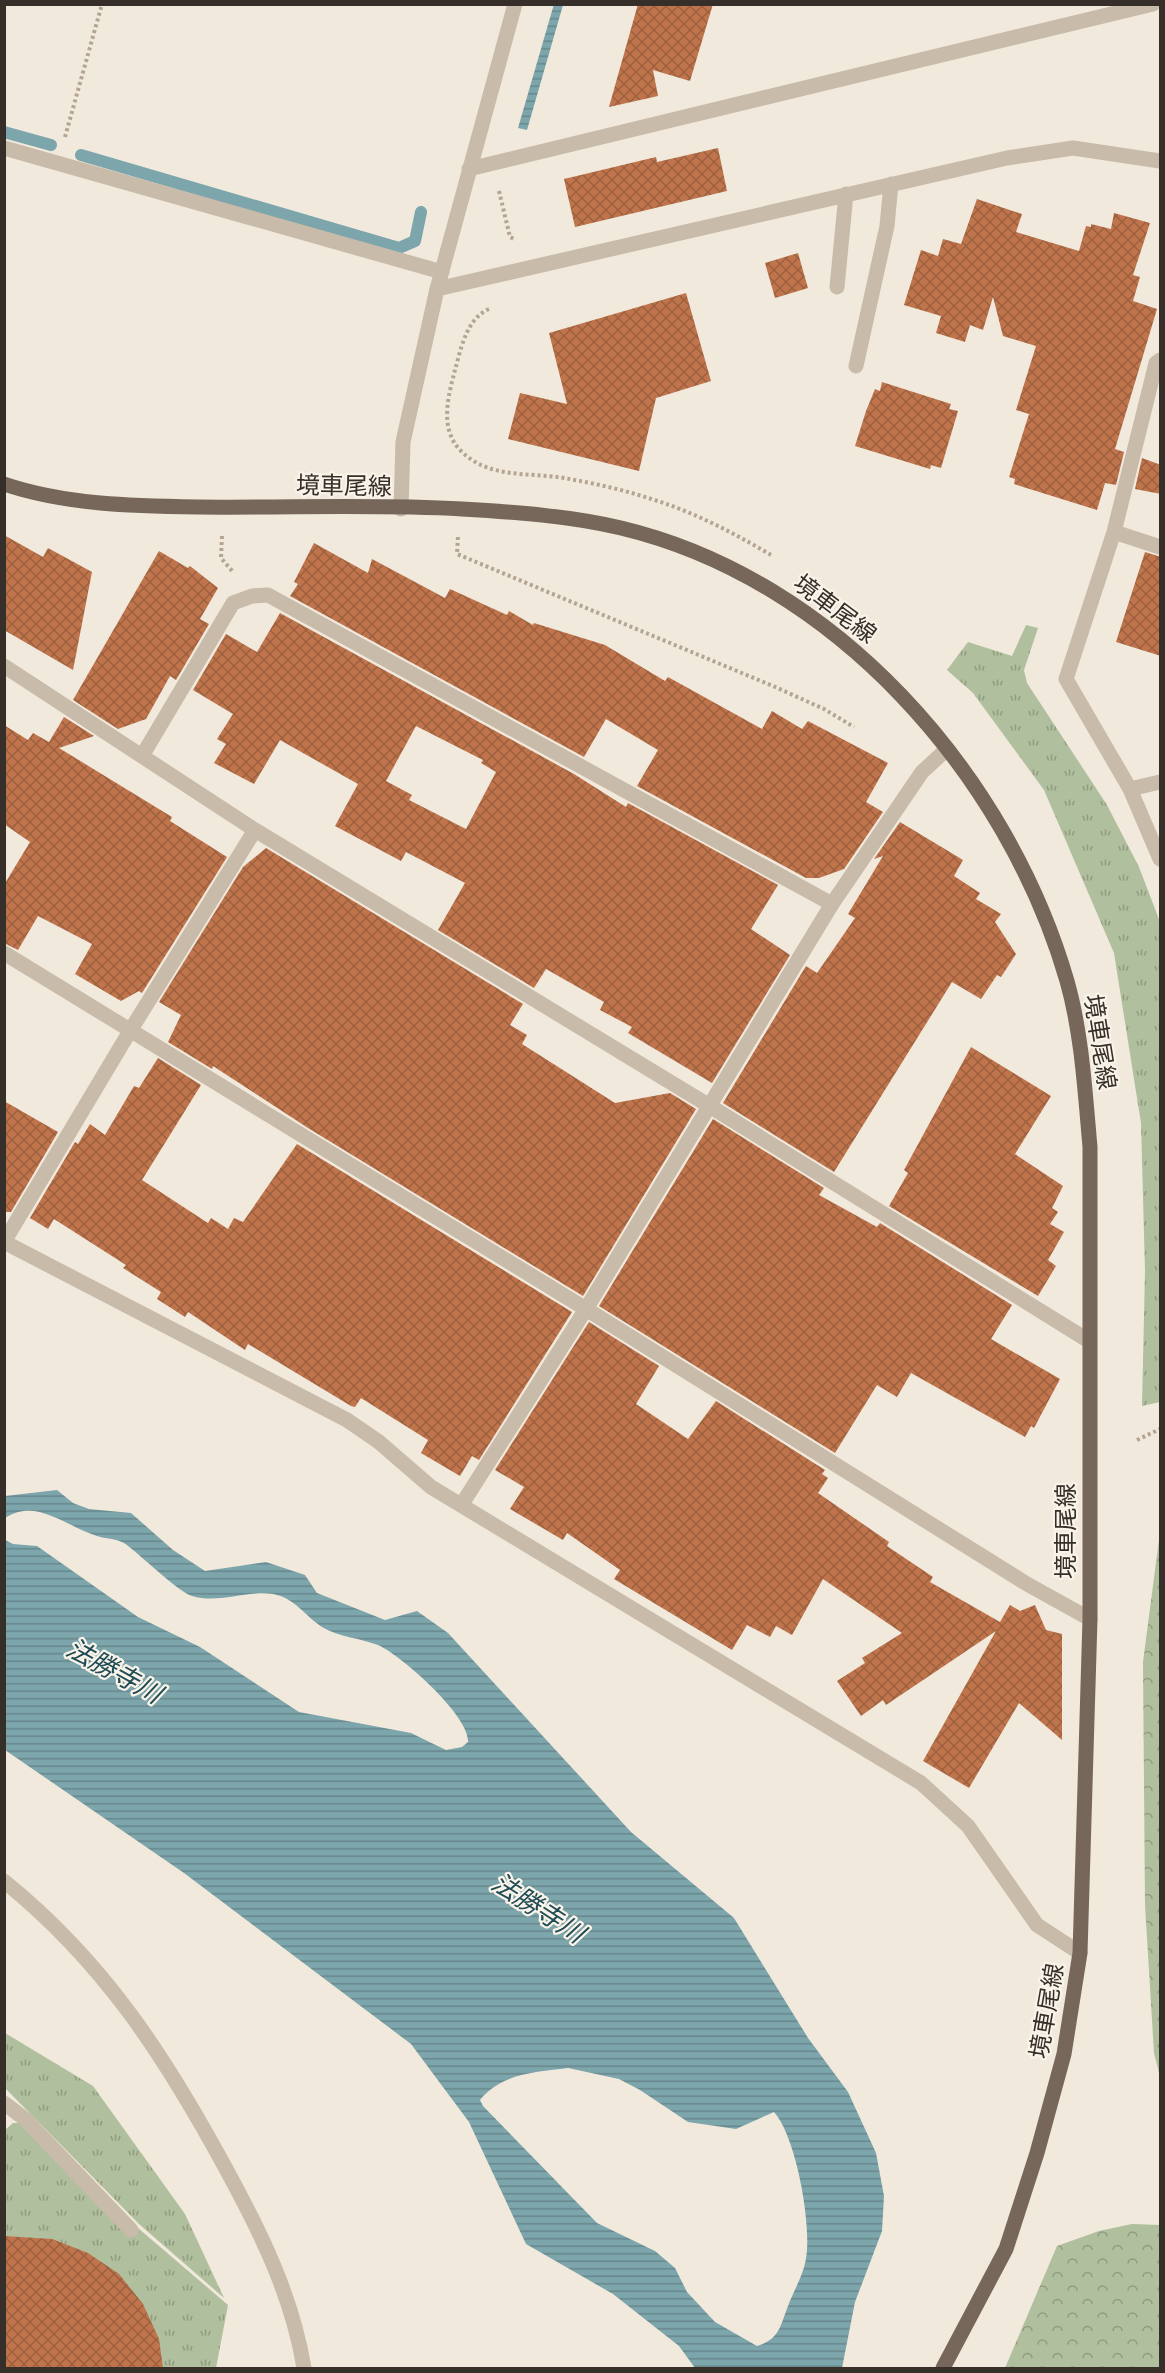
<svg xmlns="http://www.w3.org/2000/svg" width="1165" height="2373" font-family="'Alegreya Sans','Noto Sans JP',sans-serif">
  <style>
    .grass { fill: url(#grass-tufts) }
    .forest { fill: url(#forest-crowns) }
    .water { fill: url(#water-rules); fill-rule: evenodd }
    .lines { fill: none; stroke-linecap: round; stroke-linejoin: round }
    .stream { stroke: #7da5ac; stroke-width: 12 }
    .building { fill: url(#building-cross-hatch); fill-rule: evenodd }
    .path { stroke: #b4a593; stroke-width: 4; stroke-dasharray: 3 3; stroke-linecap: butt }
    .minor { stroke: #c8bba9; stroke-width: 15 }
    .major { stroke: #77675a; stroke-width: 15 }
    .labels { text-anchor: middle; stroke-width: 4.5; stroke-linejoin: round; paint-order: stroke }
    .street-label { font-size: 24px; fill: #362e28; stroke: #f9f3e9 }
    .water-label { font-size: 26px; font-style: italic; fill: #204c55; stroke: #f9f3e9 }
  </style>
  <defs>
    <pattern id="grass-tufts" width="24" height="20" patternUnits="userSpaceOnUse" patternTransform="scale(1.5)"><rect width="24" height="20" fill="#b0bf9d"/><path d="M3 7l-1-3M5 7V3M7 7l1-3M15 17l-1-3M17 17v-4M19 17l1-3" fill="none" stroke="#909c80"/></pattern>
    <pattern id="forest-crowns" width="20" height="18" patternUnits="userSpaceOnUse" patternTransform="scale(1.5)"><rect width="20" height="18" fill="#b0bf9d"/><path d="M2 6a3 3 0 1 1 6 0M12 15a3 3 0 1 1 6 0" fill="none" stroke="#909c80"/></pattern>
    <pattern id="water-rules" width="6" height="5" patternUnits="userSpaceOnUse" patternTransform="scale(1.5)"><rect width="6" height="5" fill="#7da5ac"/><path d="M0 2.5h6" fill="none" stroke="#67878c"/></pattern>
    <pattern id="building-cross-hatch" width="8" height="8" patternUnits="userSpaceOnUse" patternTransform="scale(1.5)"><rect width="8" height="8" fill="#bf744c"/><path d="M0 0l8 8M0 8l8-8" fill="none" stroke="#9c603f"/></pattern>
  </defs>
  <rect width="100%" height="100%" fill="#f1e9dc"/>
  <path class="grass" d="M 1026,625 L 1038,628 L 1024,670 L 1027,683 L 1107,805 L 1139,867 L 1160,922 L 1160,1402 L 1142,1406 L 1145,1271 L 1141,1123 L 1114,953 L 1044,790 L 973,693 L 947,670 L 968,642 L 1012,656 Z
    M 5,2033 L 93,2086 L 185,2214 L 224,2298 L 139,2224 L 5,2088 Z
    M 13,2123 L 22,2123 L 138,2228 L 228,2305 L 216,2368 L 5,2368 L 5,2130 Z"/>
  <path class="forest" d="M 1160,1532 L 1160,2077 L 1154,2053 L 1145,1905 L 1143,1662 Z
    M 1132,2224 L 1160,2225 L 1160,2368 L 1005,2368 L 1057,2246 L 1099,2231 Z"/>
  <path class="water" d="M 554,4 L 563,5 L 527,130 L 518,128 Z
    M 57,1490 L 73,1503 L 89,1509 L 131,1513 L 173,1550 L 205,1571 L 266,1562 L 305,1575 L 317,1593 L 385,1620 L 417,1611 L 448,1633 L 631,1832 L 734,1918 L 808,2038 L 848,2092 L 876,2153 L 884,2196 L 882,2231 L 855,2302 L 842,2368 L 695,2368 L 679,2346 L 613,2294 L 526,2244 L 469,2122 L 411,2044 L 184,1873 L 5,1750 L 5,1540 L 13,1544 L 37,1546 L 138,1617 L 200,1647 L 299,1712 L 411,1733 L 446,1750 L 462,1747 L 468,1742 C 470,1716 401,1655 378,1645 C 360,1638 338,1637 322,1627 C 305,1616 295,1598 273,1594 C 246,1590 219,1604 192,1596 C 177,1591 140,1554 124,1543 C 115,1538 106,1539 97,1536 C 67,1527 36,1497 5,1518 L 5,1496 ZM 568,2068 L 619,2079 L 640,2090 L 688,2122 L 736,2129 L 774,2112 C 796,2136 812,2225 806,2258 C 804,2274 794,2290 788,2306 C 780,2326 780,2339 757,2346 L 715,2322 L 687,2292 L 675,2268 L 655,2251 L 597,2223 L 483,2106 L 480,2100 C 501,2073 537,2072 568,2068 Z"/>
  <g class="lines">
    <path class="stream" d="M 4,132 L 51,145
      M 81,155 L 399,248 L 415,241 L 421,212"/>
  </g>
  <path class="building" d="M 638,4 L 713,4 L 690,81 L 653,70 L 658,96 L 609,107 Z
    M 718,148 L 727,191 L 575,227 L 564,179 L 656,157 L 657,162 Z
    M 977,199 L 1022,214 L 1016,232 L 1079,251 L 1086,226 L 1091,227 L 1091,224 L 1111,229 L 1114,213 L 1150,223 L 1133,275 L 1140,277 L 1133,301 L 1157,309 L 1115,449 L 1124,452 L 1116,485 L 1105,483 L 1097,510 L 1014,484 L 1015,479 L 1009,477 L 1029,414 L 1016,410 L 1036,346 L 1003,336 L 993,297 L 983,330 L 970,325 L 965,342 L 936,333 L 941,316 L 904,305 L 921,250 L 938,256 L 943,239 L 961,244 Z
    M 798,253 L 808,288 L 775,298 L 765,263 Z
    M 686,293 L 711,381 L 656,398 L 639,471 L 508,439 L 520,393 L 567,404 L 549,333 Z
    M 882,382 L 951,404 L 949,409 L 958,411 L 941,468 L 931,465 L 930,469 L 855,446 L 866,411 L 875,389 L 880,391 Z
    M 1142,458 L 1161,465 L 1161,494 L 1135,489 Z
    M 4,535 L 43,557 L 48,548 L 92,572 L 73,670 L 4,630 Z
    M 314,543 L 368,573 L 372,559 L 445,598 L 450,589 L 507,615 L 509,611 L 533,625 L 534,623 L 605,645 L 665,681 L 668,677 L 762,729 L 772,711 L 802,729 L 808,721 L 888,763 L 866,802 L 883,812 L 844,869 L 819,878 L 806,878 L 637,786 L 658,750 L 606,719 L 584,757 L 290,596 L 298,584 L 294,582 Z
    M 159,551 L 188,568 L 190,566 L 218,588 L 200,619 L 209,624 L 176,680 L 170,676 L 146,719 L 118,729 L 73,700 Z
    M 1145,552 L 1161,557 L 1161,656 L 1116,642 Z
    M 280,613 L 574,774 L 626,807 L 628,803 L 778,885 L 751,929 L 790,955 L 712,1083 L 628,1033 L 632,1027 L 600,1010 L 604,1002 L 546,969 L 534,988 L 438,930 L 465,883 L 406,852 L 401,861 L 335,826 L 358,784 L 280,740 L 254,784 L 214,763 L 226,744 L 217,739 L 233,714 L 193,690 L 226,634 L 257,652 ZM 416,726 L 483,760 L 481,763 L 496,772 L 466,829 L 409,800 L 412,795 L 386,781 Z
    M 64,717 L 94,736 L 59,748 L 172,817 L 170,821 L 227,857 L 142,993 L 139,991 L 121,1001 L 75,974 L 92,944 L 38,916 L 18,950 L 4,943 L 4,885 L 30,842 L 4,824 L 4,725 L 28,740 L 33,733 L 49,742 Z
    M 900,822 L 963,860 L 954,876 L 980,893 L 976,899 L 1001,914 L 995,922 L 1016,954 L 1001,977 L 997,975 L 981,999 L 952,982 L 834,1172 L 723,1103 L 806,966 L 817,973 L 855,918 L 848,914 L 883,856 L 874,859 Z
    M 266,848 L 523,1004 L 510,1025 L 527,1035 L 522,1044 L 615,1103 L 670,1093 L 696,1109 L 583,1296 L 308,1128 L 213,1066 L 212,1069 L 168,1042 L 181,1015 L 159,1002 L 243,867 Z
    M 971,1047 L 1051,1096 L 1015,1154 L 1063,1186 L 1052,1208 L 1058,1212 L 1050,1224 L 1064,1232 L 1048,1260 L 1056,1266 L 1038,1296 L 889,1206 L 908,1173 L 904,1170 Z
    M 158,1058 L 201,1085 L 142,1180 L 208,1223 L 211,1218 L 228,1229 L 234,1218 L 243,1222 L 297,1144 L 572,1312 L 479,1460 L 472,1456 L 460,1476 L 421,1453 L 428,1440 L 361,1398 L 355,1407 L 351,1406 L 248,1344 L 245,1350 L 188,1312 L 185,1317 L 157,1299 L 161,1292 L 123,1268 L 126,1265 L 54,1219 L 48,1229 L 30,1218 L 75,1142 L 78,1144 L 90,1124 L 105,1135 L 134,1086 L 139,1088 Z
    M 4,1101 L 58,1132 L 11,1212 L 4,1212 Z
    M 713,1119 L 824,1188 L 819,1195 L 877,1227 L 880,1223 L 1012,1305 L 991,1339 L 1060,1379 L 1034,1428 L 1031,1426 L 1025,1437 L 911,1373 L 897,1397 L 877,1385 L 835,1453 L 599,1306 Z
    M 589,1322 L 659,1366 L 636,1404 L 688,1439 L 716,1401 L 825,1470 L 822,1474 L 828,1478 L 818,1493 L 889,1542 L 887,1546 L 933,1577 L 930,1582 L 1000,1622 L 1010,1605 L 1020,1611 L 1035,1605 L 1046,1630 L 1062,1634 L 1062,1740 L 1019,1703 L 969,1788 L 923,1761 L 996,1631 L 886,1705 L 883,1700 L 861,1716 L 837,1681 L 865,1663 L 862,1658 L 902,1633 L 823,1579 L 792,1635 L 776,1626 L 770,1637 L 747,1625 L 732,1650 L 614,1579 L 620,1570 L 567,1533 L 563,1540 L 510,1509 L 524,1487 L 495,1470 Z
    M 4,2236 L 52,2239 L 88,2253 L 119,2274 L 143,2304 L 159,2339 L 163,2368 L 4,2368 Z"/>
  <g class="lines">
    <path class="path" d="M 65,137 L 102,4
      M 499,191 L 510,237 L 516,240
      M 489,309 C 466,319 461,349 455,370 C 448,397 439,429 461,451 C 489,479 528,472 564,478 C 592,483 621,489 648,498 C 692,511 732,532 771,555
      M 222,536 L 221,558 L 233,572
      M 458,537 L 457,554 L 773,686 L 824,709 L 854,727
      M 1137,1440 L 1160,1429"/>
    <path class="minor" d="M 4,148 L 442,272
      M 469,169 L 1153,4
      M 837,287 L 846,194
      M 437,289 L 1007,158 L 1073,148 L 1160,161
      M 1160,360 L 1156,363 L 1114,532 L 1066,679 L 1130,789 L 1160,859
      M 856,366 L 887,226 L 891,184
      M 401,509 L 403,442 L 437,289 L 515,4
      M 1114,532 L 1160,547
      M 4,666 L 255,830 L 708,1105 L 1089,1341
      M 142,756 L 233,603 L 252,596 L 268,595 L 832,904
      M 1130,789 L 1160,782
      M 4,953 L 586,1309 L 1027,1584 L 1090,1619
      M 4,1242 L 347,1420 L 379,1442 L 431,1487 L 921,1783 L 968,1826 L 1037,1925 L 1080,1953
      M 4,1242 L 130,1031 L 255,830
      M 462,1504 L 586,1309 L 832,904 L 922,772 L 947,749
      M 4,1881 C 104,1962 164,2055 225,2167 C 260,2231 292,2295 304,2368
      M 4,2103 L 25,2119 L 131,2230"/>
    <path class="major" d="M 4,484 C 66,505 135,506 199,507 C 287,508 375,504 462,509 C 515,512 570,516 621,528 C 835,579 1007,774 1067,981 C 1082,1034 1085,1092 1090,1147 L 1090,1619 L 1080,1953 L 1064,2054 L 1037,2153 L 1006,2249 L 943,2368"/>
  </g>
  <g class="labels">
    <g class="street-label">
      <text transform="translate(344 486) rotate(1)" y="8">境車尾線</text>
      <text transform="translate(835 609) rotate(37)" y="8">境車尾線</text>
      <text transform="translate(1100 1042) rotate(81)" y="8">境車尾線</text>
      <text transform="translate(1066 1531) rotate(-90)" y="8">境車尾線</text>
      <text transform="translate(1047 2011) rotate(-80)" y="8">境車尾線</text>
    </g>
    <g class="water-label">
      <text transform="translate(114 1671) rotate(29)" y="9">法勝寺川</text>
      <text transform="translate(538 1908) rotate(33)" y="9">法勝寺川</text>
    </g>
  </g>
  <rect width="1165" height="2373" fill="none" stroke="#362e28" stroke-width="12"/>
</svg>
